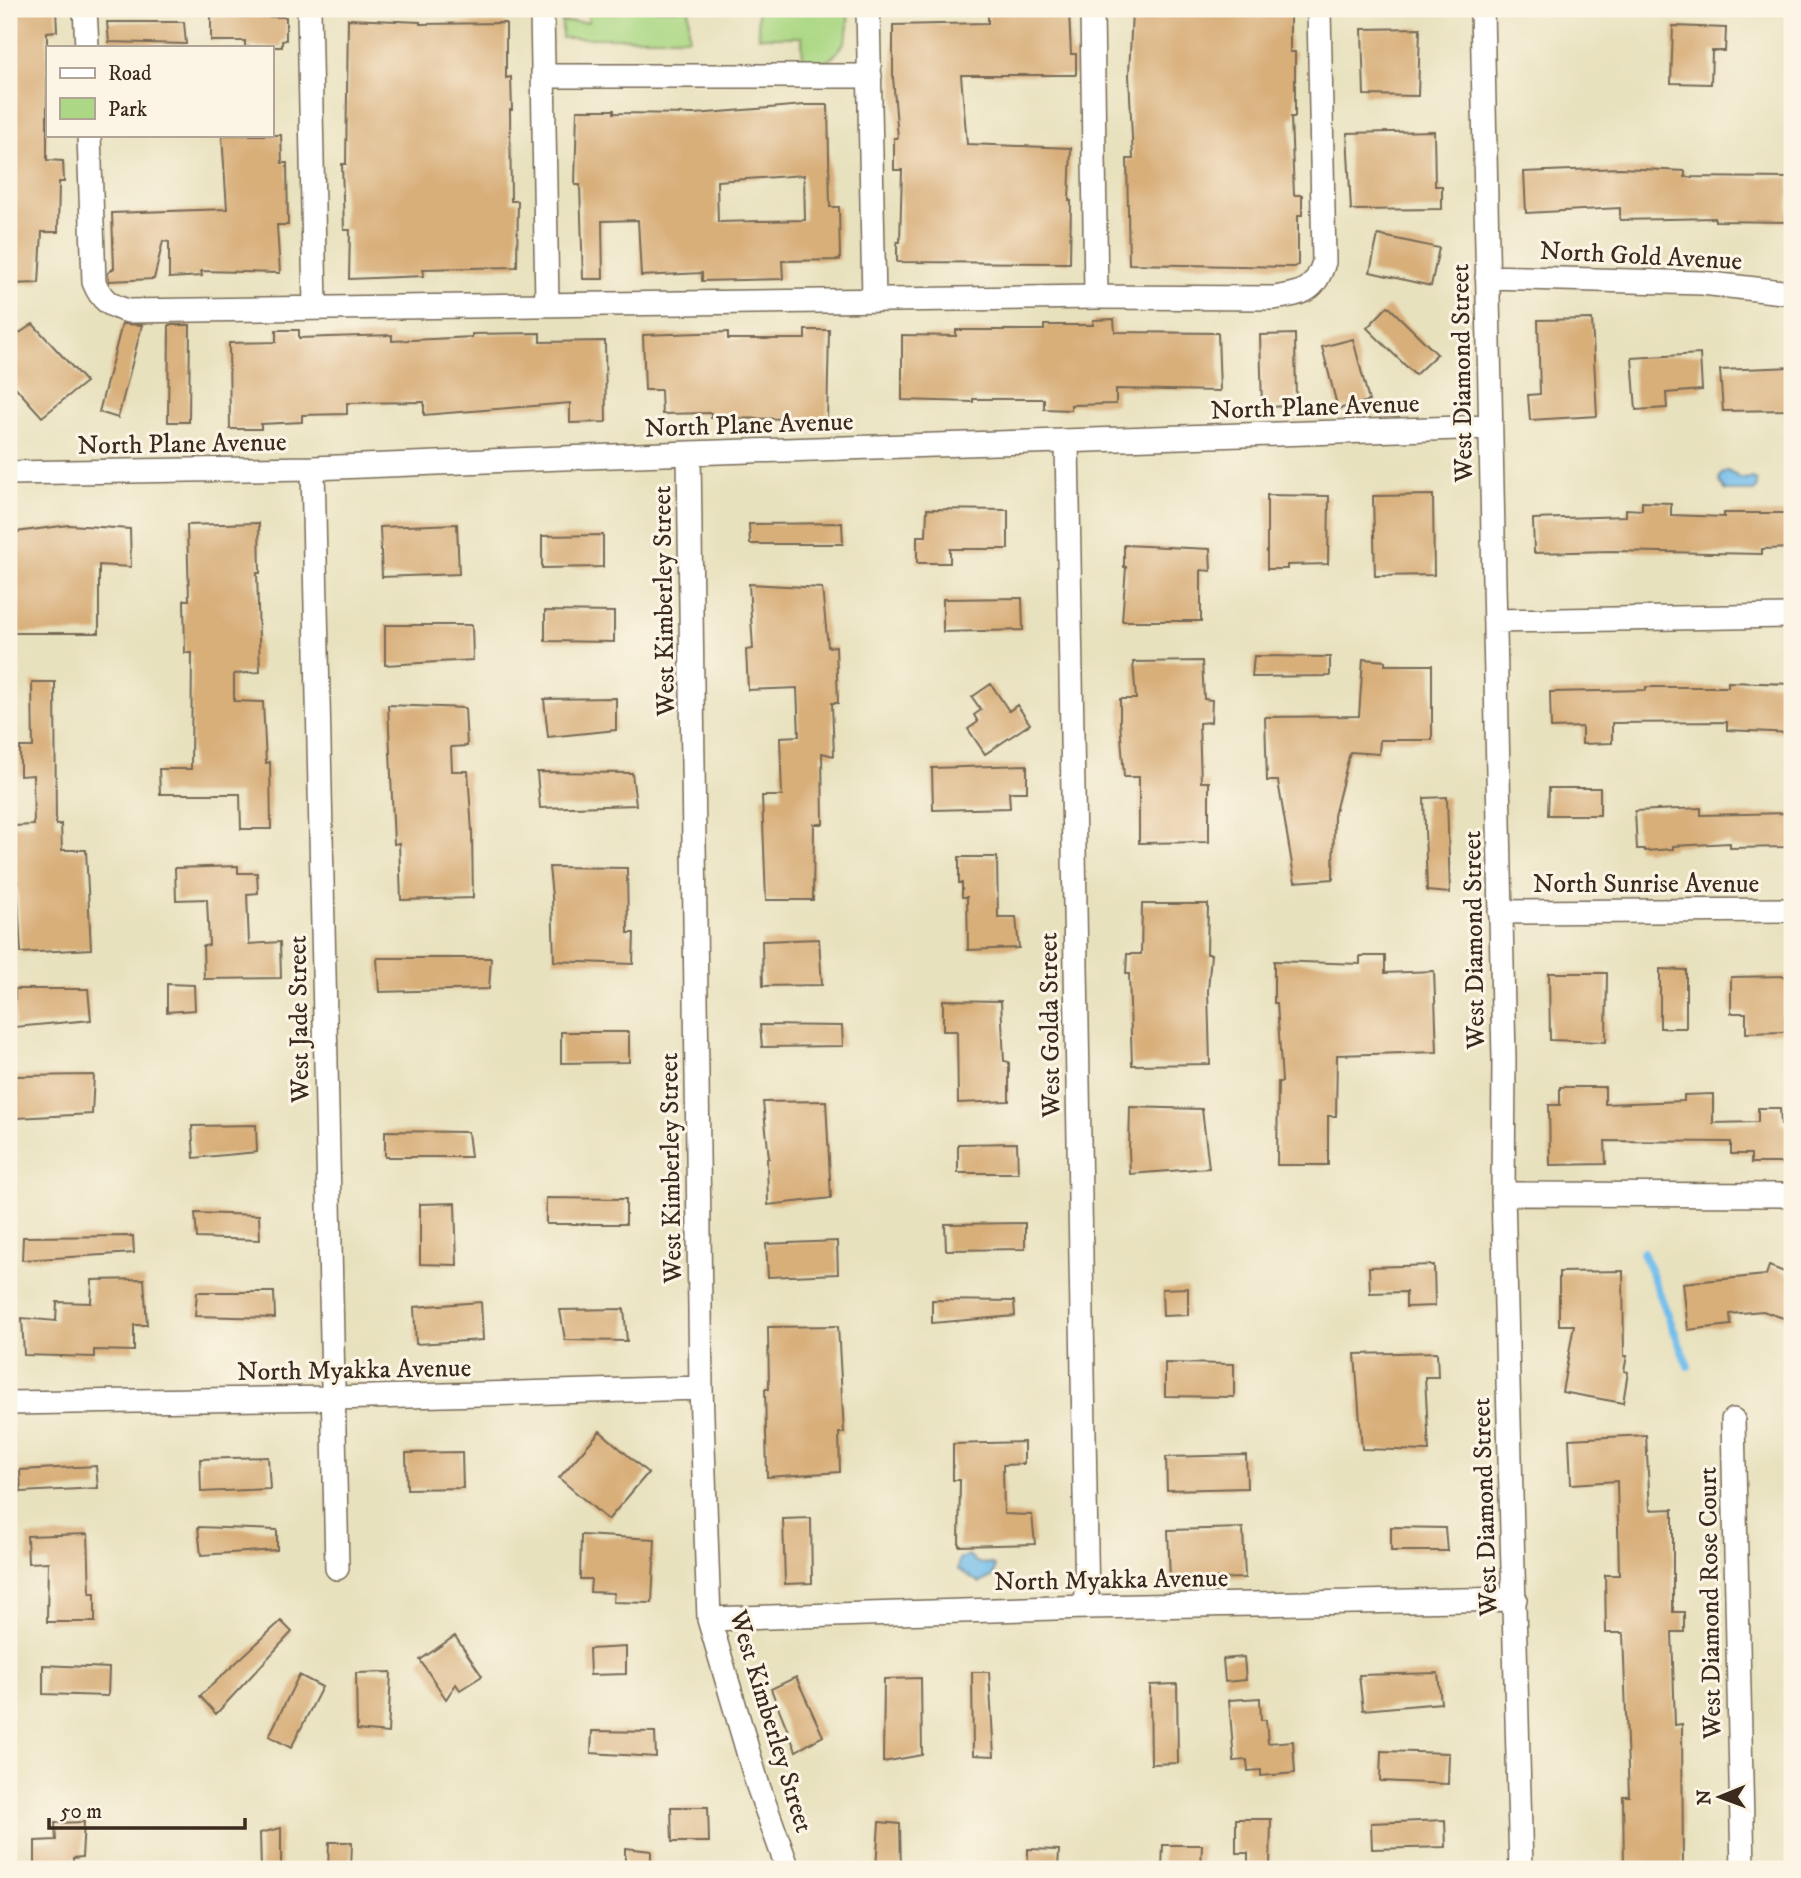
<svg xmlns="http://www.w3.org/2000/svg" width="1801" height="1878" font-family="'IM FELL DW Pica',serif">
  <style>
    .green { fill: #acd885; stroke: #748152; stroke-width: 2 }
    .water { fill: #71bdeb; stroke: #567484; stroke-width: 2 }
    .lines { fill: none; stroke-linecap: round; stroke-linejoin: round }
    .stream { stroke: #71bdeb; stroke-width: 8 }
    .building { fill: #d8ae79; fill-rule: evenodd }
    .street-casing { stroke: #786a56; stroke-width: 26 }
    .street { stroke: #fff; stroke-width: 23 }
    .labels { text-anchor: middle; stroke-width: 6; stroke-linejoin: round; paint-order: stroke }
    .street-label { font-size: 26px; fill: #3b2a1e; stroke: #fcf5e5 }
  </style>
  <rect width="100%" height="100%" fill="#fcf5e5"/>
  <filter id="ink" filterUnits="userSpaceOnUse"><feTurbulence type="fractalNoise" baseFrequency=".0143" numOctaves="2"/><feDisplacementMap in="SourceGraphic" scale="14" xChannelSelector="R" yChannelSelector="G"/><feConvolveMatrix kernelMatrix="1 2 1 2 8 2 1 2 1" color-interpolation-filters="sRGB"/></filter>
  <filter id="wash" filterUnits="userSpaceOnUse"><feTurbulence type="fractalNoise" baseFrequency=".00686" numOctaves="4" result="noise"/><feDisplacementMap in="SourceGraphic" scale="28" xChannelSelector="R" yChannelSelector="G"/><feGaussianBlur stdDeviation="1.57" result="paint"/><feColorMatrix in="noise" values="0 0 0 0 0 0 0 0 0 0 0 0 0 0 0 0 0 1.4 0 .05"/><feComposite in="paint" operator="in"/></filter>
  <g filter="url(#wash)">
    <rect width="100%" height="100%" fill="#e8e1be"/>
    <path class="green" d="M 588,9 L 689,9 L 689,38 L 562,38 L 562,22 L 588,22 Z
      M 757,9 L 848,9 C 849,35 848,44 828,61 L 803,61 L 802,37 L 759,37 Z"/>
    <path class="water" d="M 1727,471 L 1742,479 L 1752,478 L 1756,480 L 1757,488 L 1754,491 L 1725,491 L 1719,480 L 1721,475 Z
      M 968,1556 L 978,1563 L 992,1564 L 995,1567 L 993,1576 L 980,1583 L 958,1569 L 959,1559 Z"/>
    <g class="lines">
      <path class="stream" d="M 1643,1252 L 1688,1366"/>
    </g>
    <g id="blocks">
      <path class="building" d="M 9,9 L 56,9 L 57,31 L 47,32 L 47,160 L 63,161 L 64,182 L 59,182 L 58,232 L 42,232 L 39,283 L 9,284 Z
        M 1217,9 L 1290,9 L 1290,52 L 1295,52 L 1295,117 L 1291,117 L 1294,195 L 1302,195 L 1302,215 L 1298,215 L 1298,265 L 1294,267 L 1129,264 L 1127,159 L 1133,159 L 1129,75 L 1132,11 L 1217,11 Z
        M 1069,11 L 1071,54 L 1076,54 L 1076,75 L 961,75 L 967,144 L 1071,148 L 1069,201 L 1071,201 L 1070,263 L 897,262 L 897,242 L 900,242 L 902,170 L 894,170 L 894,138 L 898,138 L 893,77 L 893,25 L 988,23 L 988,14 Z
        M 211,16 L 286,17 L 286,40 L 282,41 L 282,47 L 245,47 L 245,41 L 211,41 Z
        M 348,19 L 420,22 L 420,24 L 506,23 L 506,78 L 511,77 L 512,110 L 510,110 L 511,201 L 518,201 L 517,267 L 423,269 L 424,276 L 349,279 L 350,230 L 344,230 L 342,164 L 346,164 Z
        M 107,22 L 184,22 L 186,44 L 109,42 Z
        M 1673,26 L 1726,28 L 1725,51 L 1712,51 L 1711,84 L 1671,83 Z
        M 1420,28 L 1418,96 L 1364,95 L 1362,29 Z
        M 804,105 L 828,105 L 830,207 L 839,207 L 840,260 L 782,261 L 783,279 L 702,281 L 702,273 L 641,276 L 638,220 L 602,221 L 603,279 L 583,279 L 580,185 L 575,185 L 577,110 L 614,110 L 614,113 L 695,114 ZM 804,175 L 805,220 L 718,222 L 717,181 Z
        M 1434,131 L 1435,186 L 1442,186 L 1442,209 L 1351,210 L 1347,133 Z
        M 222,135 L 281,135 L 282,163 L 287,163 L 288,225 L 277,225 L 280,273 L 201,271 L 202,276 L 169,278 L 169,242 L 163,241 L 154,279 L 109,281 L 108,273 L 114,268 L 112,213 L 227,209 Z
        M 1620,168 L 1685,171 L 1685,177 L 1789,178 L 1788,222 L 1715,221 L 1715,218 L 1620,220 L 1620,208 L 1526,213 L 1524,172 Z
        M 1378,235 L 1439,248 L 1431,286 L 1370,272 Z
        M 1388,306 L 1437,354 L 1415,375 L 1367,328 Z
        M 1114,319 L 1115,332 L 1218,333 L 1220,391 L 1116,389 L 1116,404 L 1071,405 L 1071,410 L 1044,409 L 1044,399 L 973,399 L 973,402 L 902,400 L 902,335 L 956,336 L 956,330 L 1044,330 L 1044,325 L 1093,325 L 1093,320 Z
        M 1592,319 L 1597,416 L 1530,420 L 1528,395 L 1540,394 L 1538,320 Z
        M 33,324 L 86,382 L 42,417 L 9,380 L 9,340 Z
        M 122,324 L 142,325 L 118,418 L 99,412 Z
        M 169,325 L 190,325 L 189,422 L 168,422 Z
        M 276,330 L 299,330 L 299,338 L 392,335 L 392,341 L 472,337 L 472,334 L 540,333 L 540,342 L 605,341 L 606,422 L 570,423 L 570,403 L 424,415 L 424,402 L 347,403 L 347,414 L 302,415 L 302,422 L 261,424 L 261,429 L 230,429 L 229,343 L 276,342 Z
        M 805,330 L 829,330 L 827,423 L 804,423 L 804,419 L 711,418 L 711,413 L 662,414 L 661,390 L 645,390 L 643,335 L 728,332 L 728,339 L 805,339 Z
        M 1295,334 L 1296,406 L 1262,407 L 1260,335 Z
        M 1353,339 L 1369,401 L 1338,409 L 1322,347 Z
        M 1700,354 L 1702,390 L 1666,393 L 1667,408 L 1636,410 L 1632,358 Z
        M 1792,367 L 1792,410 L 1723,411 L 1720,370 Z
        M 1267,495 L 1329,496 L 1328,564 L 1287,565 L 1287,569 L 1267,569 Z
        M 1433,495 L 1434,575 L 1375,576 L 1373,496 Z
        M 1642,502 L 1671,503 L 1671,515 L 1724,517 L 1724,513 L 1792,513 L 1792,548 L 1762,549 L 1762,554 L 1611,551 L 1534,553 L 1533,519 L 1626,516 L 1626,509 L 1642,510 Z
        M 927,509 L 1008,510 L 1008,549 L 950,549 L 950,563 L 917,563 L 917,536 L 926,536 Z
        M 259,523 L 260,573 L 257,573 L 260,672 L 234,674 L 234,701 L 263,702 L 266,763 L 270,762 L 271,829 L 241,829 L 240,794 L 160,794 L 159,769 L 191,769 L 192,653 L 185,653 L 184,600 L 189,600 L 187,525 Z
        M 842,523 L 843,544 L 750,544 L 749,524 Z
        M 457,524 L 459,574 L 382,577 L 380,527 Z
        M 69,525 L 130,529 L 131,567 L 99,565 L 99,633 L 14,633 L 13,565 L 9,565 L 9,533 Z
        M 603,535 L 603,567 L 542,568 L 542,536 Z
        M 1124,545 L 1210,549 L 1211,571 L 1201,570 L 1201,621 L 1122,621 L 1126,567 L 1124,567 Z
        M 749,584 L 822,588 L 828,647 L 836,646 L 838,703 L 832,703 L 834,756 L 822,753 L 823,824 L 814,824 L 813,900 L 766,900 L 762,796 L 782,796 L 780,737 L 799,736 L 797,688 L 748,690 L 746,650 L 753,649 Z
        M 1022,598 L 1023,630 L 943,632 L 943,599 Z
        M 545,611 L 614,612 L 614,642 L 545,641 Z
        M 385,625 L 472,625 L 473,660 L 385,665 Z
        M 1254,656 L 1330,657 L 1330,676 L 1252,677 Z
        M 1363,659 L 1385,661 L 1385,665 L 1432,665 L 1432,740 L 1380,740 L 1379,754 L 1350,752 L 1334,816 L 1333,879 L 1295,882 L 1278,781 L 1267,781 L 1265,717 L 1359,716 Z
        M 1202,661 L 1204,699 L 1212,700 L 1211,722 L 1199,723 L 1201,782 L 1209,782 L 1209,842 L 1139,843 L 1139,777 L 1124,777 L 1120,722 L 1120,699 L 1136,699 L 1133,662 Z
        M 32,682 L 55,682 L 56,825 L 61,824 L 62,850 L 86,850 L 91,949 L 21,953 L 17,880 L 14,880 L 13,826 L 34,825 L 33,775 L 20,776 L 20,747 L 33,747 Z
        M 1728,682 L 1792,684 L 1792,733 L 1727,730 L 1727,722 L 1612,723 L 1612,743 L 1582,744 L 1582,727 L 1551,728 L 1550,692 L 1646,690 L 1646,687 L 1728,687 Z
        M 991,684 L 1009,711 L 1017,705 L 1030,724 L 985,754 L 968,729 L 978,722 L 974,715 L 981,710 L 972,697 Z
        M 616,698 L 616,730 L 548,737 L 544,699 Z
        M 388,705 L 465,708 L 467,746 L 451,747 L 452,771 L 468,771 L 472,832 L 473,898 L 401,900 L 399,843 L 394,844 Z
        M 1027,765 L 1027,792 L 1009,792 L 1010,808 L 933,810 L 932,768 Z
        M 537,772 L 632,773 L 636,805 L 540,808 Z
        M 1549,788 L 1600,788 L 1600,815 L 1548,815 Z
        M 1447,797 L 1450,893 L 1427,891 L 1424,798 Z
        M 1701,808 L 1701,815 L 1792,813 L 1792,847 L 1730,848 L 1730,843 L 1673,846 L 1673,849 L 1645,851 L 1644,849 L 1637,849 L 1635,811 Z
        M 959,857 L 997,857 L 998,917 L 1016,917 L 1019,948 L 968,950 L 967,897 L 962,897 L 962,883 L 959,883 Z
        M 238,866 L 238,873 L 257,873 L 258,893 L 247,894 L 249,944 L 280,942 L 281,978 L 204,979 L 203,946 L 209,945 L 207,899 L 176,900 L 175,868 Z
        M 549,867 L 627,868 L 628,933 L 634,933 L 633,964 L 554,961 L 552,896 Z
        M 1142,904 L 1208,904 L 1207,954 L 1211,954 L 1208,991 L 1210,1064 L 1132,1065 L 1129,974 L 1126,974 L 1127,954 L 1141,954 Z
        M 819,939 L 822,985 L 763,986 L 762,941 Z
        M 1360,956 L 1385,956 L 1385,973 L 1434,971 L 1437,1052 L 1337,1055 L 1336,1116 L 1328,1116 L 1328,1165 L 1277,1165 L 1278,1082 L 1282,1082 L 1277,1003 L 1274,1003 L 1274,961 L 1360,964 Z
        M 377,958 L 491,958 L 489,989 L 379,992 Z
        M 1660,969 L 1686,970 L 1686,1028 L 1660,1028 Z
        M 1549,973 L 1607,973 L 1606,1042 L 1550,1040 Z
        M 1792,976 L 1792,1017 L 1785,1017 L 1785,1032 L 1746,1033 L 1746,1013 L 1731,1013 L 1731,977 Z
        M 167,984 L 194,985 L 195,1010 L 167,1012 Z
        M 15,989 L 88,989 L 91,1020 L 15,1027 Z
        M 943,1000 L 1001,1001 L 1004,1061 L 1009,1062 L 1009,1101 L 958,1103 L 957,1031 L 943,1031 Z
        M 760,1025 L 842,1026 L 843,1046 L 762,1047 Z
        M 561,1032 L 629,1032 L 629,1062 L 561,1063 Z
        M 94,1075 L 92,1114 L 16,1118 L 14,1076 Z
        M 1560,1087 L 1605,1087 L 1605,1104 L 1684,1101 L 1684,1095 L 1713,1094 L 1713,1123 L 1758,1122 L 1758,1108 L 1780,1108 L 1781,1124 L 1792,1124 L 1792,1163 L 1751,1163 L 1751,1154 L 1731,1154 L 1731,1142 L 1605,1141 L 1606,1164 L 1550,1165 L 1549,1105 L 1560,1105 Z
        M 826,1101 L 831,1198 L 768,1205 L 767,1158 L 769,1158 L 763,1102 Z
        M 1130,1107 L 1202,1109 L 1209,1168 L 1130,1174 L 1129,1151 Z
        M 256,1125 L 257,1152 L 194,1158 L 192,1126 Z
        M 385,1131 L 468,1132 L 471,1157 L 385,1157 Z
        M 1017,1143 L 1018,1173 L 958,1173 L 958,1144 Z
        M 546,1198 L 626,1199 L 626,1224 L 546,1224 Z
        M 455,1203 L 457,1265 L 420,1264 L 420,1204 Z
        M 195,1213 L 259,1215 L 260,1240 L 197,1238 Z
        M 1025,1223 L 1025,1249 L 946,1250 L 945,1224 Z
        M 133,1236 L 134,1253 L 22,1260 L 23,1237 Z
        M 837,1241 L 838,1274 L 768,1277 L 766,1244 Z
        M 1434,1265 L 1435,1306 L 1406,1307 L 1406,1292 L 1370,1293 L 1369,1267 Z
        M 1769,1266 L 1792,1275 L 1792,1321 L 1763,1311 L 1730,1314 L 1731,1325 L 1688,1330 L 1683,1283 L 1766,1275 Z
        M 1623,1271 L 1624,1356 L 1627,1356 L 1624,1371 L 1628,1372 L 1623,1403 L 1562,1392 L 1574,1325 L 1559,1325 L 1559,1272 Z
        M 144,1279 L 147,1325 L 134,1325 L 134,1351 L 94,1350 L 94,1357 L 24,1355 L 22,1318 L 56,1321 L 57,1302 L 91,1303 L 92,1280 Z
        M 1188,1288 L 1188,1315 L 1163,1316 L 1162,1289 Z
        M 197,1292 L 274,1292 L 275,1318 L 195,1316 Z
        M 932,1300 L 1014,1301 L 1015,1316 L 932,1323 Z
        M 481,1302 L 483,1340 L 416,1344 L 414,1307 Z
        M 624,1309 L 627,1341 L 565,1340 L 560,1310 Z
        M 838,1326 L 844,1433 L 839,1433 L 840,1472 L 767,1477 L 765,1389 L 769,1389 L 768,1327 Z
        M 1437,1352 L 1438,1377 L 1425,1377 L 1429,1451 L 1362,1449 L 1355,1354 Z
        M 1165,1363 L 1234,1364 L 1234,1397 L 1165,1396 Z
        M 600,1431 L 648,1473 L 608,1520 L 559,1478 Z
        M 1646,1435 L 1650,1510 L 1673,1509 L 1673,1612 L 1684,1612 L 1684,1632 L 1672,1632 L 1675,1725 L 1682,1724 L 1683,1869 L 1624,1869 L 1623,1796 L 1629,1796 L 1623,1633 L 1606,1633 L 1605,1575 L 1619,1575 L 1617,1481 L 1571,1484 L 1569,1439 Z
        M 1024,1442 L 1024,1464 L 1003,1465 L 1004,1514 L 1032,1515 L 1035,1544 L 959,1546 L 960,1480 L 953,1480 L 953,1444 Z
        M 462,1452 L 463,1488 L 407,1489 L 406,1453 Z
        M 1246,1455 L 1247,1488 L 1167,1490 L 1166,1457 Z
        M 268,1457 L 270,1489 L 201,1492 L 200,1459 Z
        M 96,1466 L 98,1488 L 21,1492 L 20,1470 Z
        M 811,1518 L 812,1583 L 785,1584 L 783,1519 Z
        M 198,1527 L 277,1530 L 277,1550 L 201,1555 Z
        M 1391,1527 L 1445,1528 L 1447,1551 L 1391,1551 Z
        M 1243,1528 L 1245,1578 L 1170,1580 L 1168,1530 Z
        M 88,1534 L 90,1593 L 95,1593 L 95,1622 L 47,1622 L 48,1562 L 28,1563 L 27,1536 Z
        M 581,1535 L 655,1539 L 652,1603 L 613,1602 L 614,1593 L 590,1592 L 591,1579 L 580,1579 Z
        M 281,1621 L 292,1632 L 216,1714 L 200,1696 Z
        M 455,1636 L 482,1676 L 460,1690 L 456,1684 L 446,1699 L 420,1660 Z
        M 626,1647 L 626,1674 L 590,1675 L 589,1649 Z
        M 1244,1657 L 1246,1680 L 1225,1682 L 1223,1659 Z
        M 43,1665 L 109,1668 L 108,1696 L 43,1694 Z
        M 391,1672 L 388,1733 L 357,1730 L 356,1673 Z
        M 972,1672 L 989,1672 L 994,1756 L 973,1755 Z
        M 1438,1673 L 1441,1703 L 1363,1710 L 1359,1675 Z
        M 299,1675 L 322,1687 L 291,1748 L 269,1736 Z
        M 796,1677 L 823,1736 L 796,1751 L 771,1689 Z
        M 921,1678 L 922,1755 L 883,1762 L 884,1679 Z
        M 1177,1684 L 1178,1763 L 1151,1764 L 1150,1685 Z
        M 1260,1698 L 1261,1720 L 1266,1720 L 1268,1743 L 1293,1741 L 1295,1773 L 1261,1776 L 1261,1770 L 1248,1771 L 1247,1760 L 1234,1761 L 1229,1700 Z
        M 592,1731 L 655,1732 L 656,1757 L 591,1753 Z
        M 1381,1751 L 1449,1753 L 1448,1784 L 1380,1781 Z
        M 671,1807 L 708,1807 L 709,1842 L 672,1842 Z
        M 1236,1819 L 1271,1819 L 1270,1869 L 1248,1869 L 1248,1853 L 1236,1853 Z
        M 1445,1820 L 1446,1847 L 1372,1849 L 1371,1823 Z
        M 84,1822 L 82,1857 L 73,1858 L 73,1869 L 35,1869 L 35,1841 L 56,1840 L 55,1823 Z
        M 879,1822 L 900,1824 L 901,1869 L 876,1869 Z
        M 281,1828 L 281,1869 L 261,1869 L 260,1833 Z
        M 329,1842 L 352,1842 L 351,1869 L 328,1869 Z
        M 1163,1845 L 1202,1845 L 1201,1869 L 1162,1869 Z
        M 625,1848 L 651,1851 L 651,1869 L 625,1869 Z
        M 1028,1849 L 1059,1850 L 1058,1869 L 1028,1869 Z"/>
    </g>
  </g>
  <g filter="url(#ink)">
    <use href="#blocks" fill-opacity="0" stroke="#786a56" stroke-width="2"/>
    <g class="lines">
      <defs>
        <path id="street" d="M 85,9 L 87,47
          M 309,9 L 315,307
          M 542,9 L 547,304
          M 868,9 L 874,300
          M 1092,9 L 1096,297
          M 1482,9 L 1504,1060 L 1503,1194 L 1521,1869
          M 543,76 L 870,76
          M 89,135 L 94,282 C 101,300 110,306 128,311 L 1096,297 L 1274,298 C 1303,293 1315,292 1324,262 L 1319,9
          M 1487,277 L 1702,283 L 1792,293
          M 1067,442 L 1087,1607
          M 689,453 L 701,1388 L 709,1619 L 758,1786 L 788,1869
          M 313,468 L 337,1568
          M 9,473 L 313,468 L 689,453 L 1490,427
          M 1495,621 L 1792,616
          M 1500,912 L 1792,910
          M 1503,1194 L 1792,1195
          M 9,1403 L 334,1398 L 701,1388
          M 1733,1420 L 1743,1869
          M 709,1619 L 1087,1607 L 1515,1599"/>
      </defs>
      <use href="#street" class="street-casing"/>
      <use href="#street" class="street"/>
    </g>
  </g>
  <g class="labels">
    <g class="street-label">
      <text transform="translate(1641 255) rotate(3)" y="9">North Gold Avenue</text>
      <text transform="translate(1461 373) rotate(-91)" y="9">West Diamond Street</text>
      <text transform="translate(1315 406) rotate(-2)" y="9">North Plane Avenue</text>
      <text transform="translate(749 424) rotate(-2)" y="9">North Plane Avenue</text>
      <text transform="translate(182 443) rotate(-1)" y="9">North Plane Avenue</text>
      <text transform="translate(663 601) rotate(-91)" y="9">West Kimberley Street</text>
      <text x="1646" y="892">North Sunrise Avenue</text>
      <text transform="translate(1473 940) rotate(-91)" y="9">West Diamond Street</text>
      <text transform="translate(298 1019) rotate(-91)" y="9">West Jade Street</text>
      <text transform="translate(1049 1025) rotate(-91)" y="9">West Golda Street</text>
      <text transform="translate(670 1168) rotate(-91)" y="9">West Kimberley Street</text>
      <text transform="translate(354 1369) rotate(-1)" y="9">North Myakka Avenue</text>
      <text transform="translate(1484 1507) rotate(-92)" y="9">West Diamond Street</text>
      <text transform="translate(1111 1579) rotate(-1)" y="9">North Myakka Avenue</text>
      <text transform="translate(1709 1603) rotate(-91)" y="9">West Diamond Rose Court</text>
      <text transform="translate(772 1721) rotate(73)" y="9">West Kimberley Street</text>
    </g>
  </g>
  <rect width="1801" height="1878" fill="none" stroke="#fcf5e5" stroke-width="35"/>
  <rect x="46" y="46" width="228" height="91" fill="#fcf5e5" stroke="#afa495" stroke-width="2"/>
  <rect x="60" y="68" width="35" height="10" fill="#ffffff" stroke="#afa495" stroke-width="2"/>
  <text x="108" y="80" font-size="21" fill="#3b2a1e">Road</text>
  <rect x="60" y="98" width="35" height="21" fill="#acd885" stroke="#afa495" stroke-width="2"/>
  <text x="108" y="116" font-size="21" fill="#3b2a1e">Park</text>
  <g transform="translate(1720 1797) rotate(269)" stroke="#fcf5e5" stroke-width="5" paint-order="stroke">
  <path d="M0-5L12 26L0 18L-12 26Z" fill="#3b2a1e"/>
  <text y="-10" font-size="19" font-weight="bold" text-anchor="middle" fill="#3b2a1e">N</text>
  </g>
  <path d="M49 1818v10h196v-10" fill="none" stroke="#3b2a1e" stroke-width="3.5"/>
  <text x="60" y="1818" font-size="21" fill="#3b2a1e" stroke="#fcf5e5" stroke-width="5" paint-order="stroke">50 m</text>
</svg>
